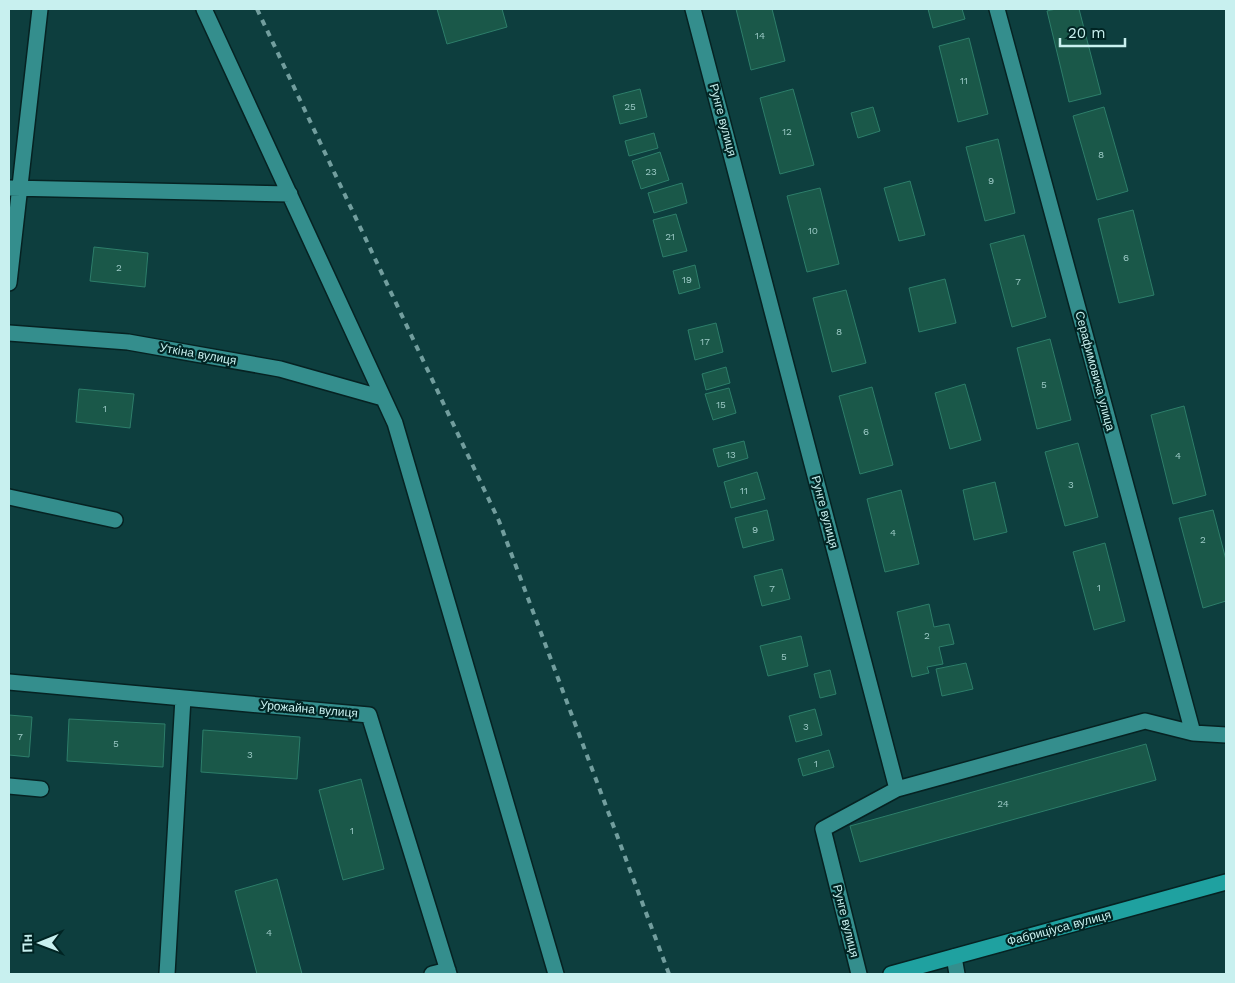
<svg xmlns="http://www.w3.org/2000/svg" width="1235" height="983" font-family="'Work Sans',sans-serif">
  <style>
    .building { fill: #1a5849; stroke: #2d7e6a }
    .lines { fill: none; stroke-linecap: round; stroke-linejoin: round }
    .minor-casing { stroke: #062222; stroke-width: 18 }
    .major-casing { stroke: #062222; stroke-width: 18 }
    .minor { stroke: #348e8d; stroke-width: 15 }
    .major { stroke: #1fa1a0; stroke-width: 15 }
    .rail { stroke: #729e9e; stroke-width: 4; stroke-dasharray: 6 6; stroke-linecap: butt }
    .labels { text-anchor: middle; stroke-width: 4.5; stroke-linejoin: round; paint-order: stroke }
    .number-label { font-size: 10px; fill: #9ccac6 }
    .street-label { font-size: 12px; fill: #c8f0ef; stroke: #002423 }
  </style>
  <rect width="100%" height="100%" fill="#0d3e3e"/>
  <path class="building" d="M 437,9 L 502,9 L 507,27 L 447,44 Z
    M 736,9 L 772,9 L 785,61 L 751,70 Z
    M 928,9 L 962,9 L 965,19 L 933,28 Z
    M 1056,9 L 1079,9 L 1101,94 L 1069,102 L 1047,11 Z
    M 969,38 L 988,114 L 958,122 L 939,46 Z
    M 640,89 L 647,117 L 620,124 L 613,96 Z
    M 793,89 L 814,165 L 780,174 L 760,98 Z
    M 873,107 L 880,131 L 858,138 L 851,113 Z
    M 1104,107 L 1128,191 L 1097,200 L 1073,116 Z
    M 654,133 L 658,148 L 629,156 L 625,141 Z
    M 998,139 L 1015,213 L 985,221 L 966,147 Z
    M 660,152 L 669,180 L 641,189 L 632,161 Z
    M 910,181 L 925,235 L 899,241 L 884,188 Z
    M 682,183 L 687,203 L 654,213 L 648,193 Z
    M 820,188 L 839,264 L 807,272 L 787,196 Z
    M 1133,210 L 1154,295 L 1119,303 L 1098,219 Z
    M 676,214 L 687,251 L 663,257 L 653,220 Z
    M 1024,235 L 1046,317 L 1012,327 L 990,244 Z
    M 94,247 L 148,253 L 145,287 L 90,281 Z
    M 695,265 L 700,288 L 679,294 L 673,271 Z
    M 945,279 L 956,323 L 919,332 L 909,288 Z
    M 846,290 L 866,363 L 832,372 L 813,298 Z
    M 716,323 L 723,352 L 695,360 L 688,330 Z
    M 1050,339 L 1071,420 L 1037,429 L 1017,348 Z
    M 726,367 L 730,383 L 706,390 L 702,374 Z
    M 965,384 L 981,440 L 950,449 L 935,393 Z
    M 872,387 L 893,465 L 860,474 L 839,396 Z
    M 729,388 L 736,413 L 713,420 L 705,394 Z
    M 79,389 L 134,394 L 130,428 L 76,422 Z
    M 1184,406 L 1206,495 L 1173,504 L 1151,415 Z
    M 744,441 L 748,458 L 718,467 L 713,449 Z
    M 1078,443 L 1098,517 L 1065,526 L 1045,452 Z
    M 757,472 L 765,499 L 731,508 L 724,482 Z
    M 995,482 L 1007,532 L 974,540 L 963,490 Z
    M 901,490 L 919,564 L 885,572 L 867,499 Z
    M 767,510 L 774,540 L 743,548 L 735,518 Z
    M 1213,510 L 1226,560 L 1226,601 L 1203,608 L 1179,518 Z
    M 1105,543 L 1125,621 L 1094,630 L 1073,552 Z
    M 782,569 L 790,599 L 762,606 L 754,576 Z
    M 929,604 L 934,627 L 949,624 L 954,644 L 939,647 L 943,664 L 927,667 L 929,673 L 912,677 L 897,612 Z
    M 801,636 L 808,666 L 768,676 L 760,646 Z
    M 966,663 L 973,689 L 942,696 L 936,669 Z
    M 830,670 L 836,694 L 820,698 L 814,674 Z
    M 815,709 L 822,735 L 796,742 L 789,716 Z
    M 9,715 L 32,717 L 29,757 L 9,755 Z
    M 69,719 L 165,724 L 163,767 L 67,761 Z
    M 203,730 L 300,737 L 297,779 L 201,772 Z
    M 1146,744 L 1156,780 L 860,862 L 850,826 Z
    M 829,750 L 834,767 L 803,776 L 798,759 Z
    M 361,779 L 384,869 L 343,880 L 319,790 Z
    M 277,879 L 302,974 L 257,974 L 235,891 Z"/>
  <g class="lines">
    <defs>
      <path id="minor" d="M 204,9 L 395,423 L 556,974
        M 693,9 L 897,789 L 823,829 L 859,974
        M 997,9 L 1193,733
        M 9,188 L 290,194
        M 9,283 L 40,9
        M 9,333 L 128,342 L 280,369 L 383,398
        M 9,497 L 115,520
        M 9,682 L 369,715 L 449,974
        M 9,786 L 41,789
        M 897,789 L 1145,721 L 1193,733 L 1226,735
        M 954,957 L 957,974
        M 167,974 L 183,698
        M 432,974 L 448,970"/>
      <path id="major" d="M 891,974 L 1226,882"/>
    </defs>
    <use href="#minor" class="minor-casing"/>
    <use href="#major" class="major-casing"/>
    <use href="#minor" class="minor"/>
    <use href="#major" class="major"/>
    <path class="rail" d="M 257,9 L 499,521 L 669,974"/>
  </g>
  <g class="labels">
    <g class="number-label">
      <text x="760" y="39">14</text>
      <text x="964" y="84">11</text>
      <text x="630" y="110">25</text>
      <text x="787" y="135">12</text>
      <text x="1101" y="158">8</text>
      <text x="651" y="175">23</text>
      <text x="991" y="184">9</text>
      <text x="813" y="234">10</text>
      <text x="670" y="240">21</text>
      <text x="1126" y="261">6</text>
      <text x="119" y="271">2</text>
      <text x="687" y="283">19</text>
      <text x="1018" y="285">7</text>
      <text x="839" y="335">8</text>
      <text x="705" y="345">17</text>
      <text x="1044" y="388">5</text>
      <text x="721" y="408">15</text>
      <text x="105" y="412">1</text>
      <text x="866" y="435">6</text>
      <text x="731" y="458">13</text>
      <text x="1178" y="459">4</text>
      <text x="1071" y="488">3</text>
      <text x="744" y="494">11</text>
      <text x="755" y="533">9</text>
      <text x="893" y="536">4</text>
      <text x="1203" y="543">2</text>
      <text x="1099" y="591">1</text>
      <text x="772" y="592">7</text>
      <text x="927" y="639">2</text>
      <text x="784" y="660">5</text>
      <text x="806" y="730">3</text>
      <text x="20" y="740">7</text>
      <text x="116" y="747">5</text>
      <text x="250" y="758">3</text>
      <text x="816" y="767">1</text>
      <text x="1003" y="807">24</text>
      <text x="352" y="834">1</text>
      <text x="269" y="936">4</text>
    </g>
    <g class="street-label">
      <text transform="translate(723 120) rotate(75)" y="4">Рунге вулиця</text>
      <text transform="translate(198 354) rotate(10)" y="4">Уткiна вулиця</text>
      <text transform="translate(1095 371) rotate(75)" y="4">Серафимовича улица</text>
      <text transform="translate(825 512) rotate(75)" y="4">Рунге вулиця</text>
      <text transform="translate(309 709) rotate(5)" y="4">Урожайна вулиця</text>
      <text transform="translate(846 921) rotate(76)" y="4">Рунге вулиця</text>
      <text transform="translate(1059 928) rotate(-15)" y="4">Фабриціуса вулиця</text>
    </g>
  </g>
  <rect width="1235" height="983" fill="none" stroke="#c8f0ef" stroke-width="20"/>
  <g transform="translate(40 943) rotate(269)" stroke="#002423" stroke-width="4" paint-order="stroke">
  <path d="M0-4L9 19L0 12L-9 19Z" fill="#c8f0ef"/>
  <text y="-8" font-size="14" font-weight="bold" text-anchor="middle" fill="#c8f0ef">Пн</text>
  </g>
  <path d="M1060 38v8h65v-8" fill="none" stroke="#c8f0ef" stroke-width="2.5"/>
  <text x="1068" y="38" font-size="15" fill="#c8f0ef" stroke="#002423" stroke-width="4" paint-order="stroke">20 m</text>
</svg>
